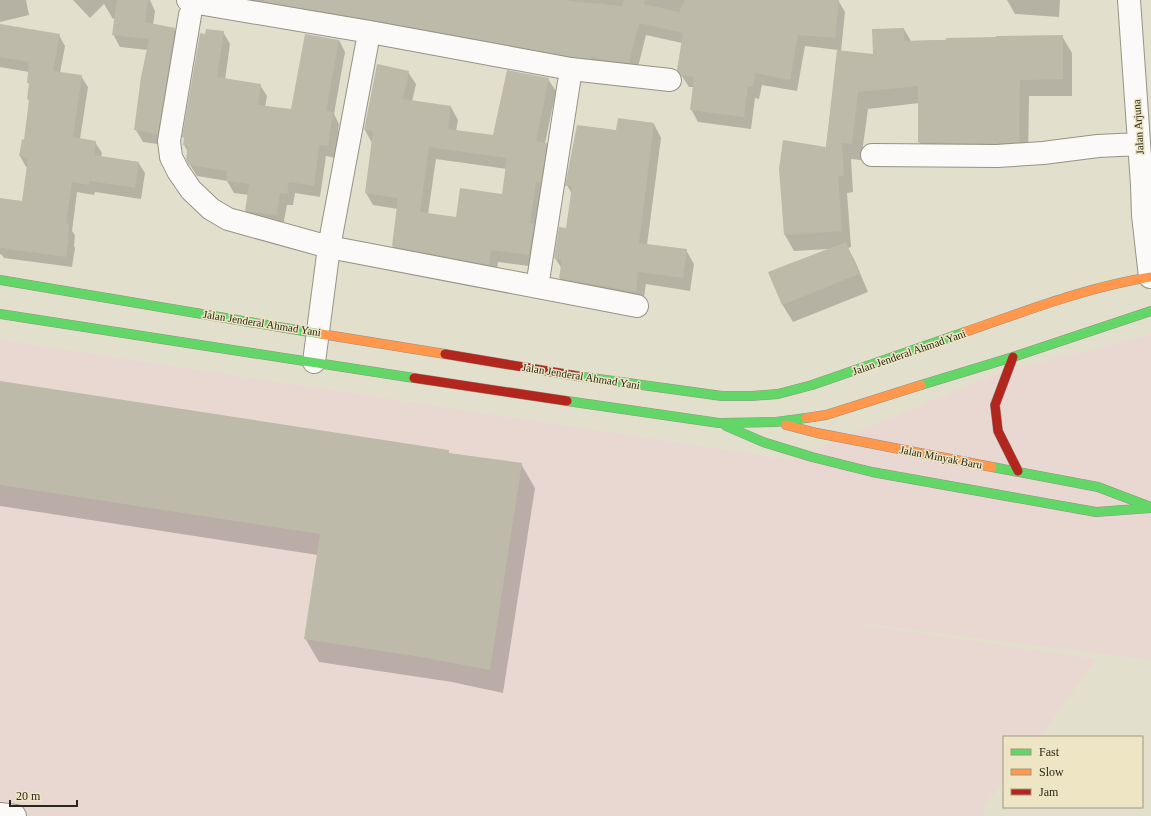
<svg xmlns="http://www.w3.org/2000/svg" width="1151" height="816" font-family="'Times New Roman',serif">
  <style>
    .industrial { fill: #e9d8d1 }
    .shadow { fill: #0003; fill-rule: evenodd }
    .building { fill: #bebaa9; fill-rule: evenodd }
    .lines { fill: none; stroke-linecap: round; stroke-linejoin: round }
    .street-casing { stroke: #969385; stroke-width: 24 }
    .fast-casing { stroke: #969385; stroke-width: 10 }
    .slow-casing { stroke: #969385; stroke-width: 10 }
    .jam-casing { stroke: #969385; stroke-width: 10 }
    .street { stroke: #fbfaf8; stroke-width: 22 }
    .fast { stroke: #63d668; stroke-width: 9 }
    .slow { stroke: #ff974d; stroke-width: 9 }
    .jam { stroke: #b3261e; stroke-width: 9 }
    .labels { text-anchor: middle; stroke-width: 3; stroke-linejoin: round; paint-order: stroke }
    .street-label { font-size: 11px; fill: #2b281b; stroke: #ede5c3 }
  </style>
  <rect width="100%" height="100%" fill="#e3dfcd"/>
  <path class="industrial" d="M 1151,335 L 1151,660 L 803,616 L 1096,659 L 1040,737 L 1004,737 L 1004,783 L 985,804 L 983,816 L 0,816 L 0,340 L 792,460 L 811,451 L 1003,371 Z"/>
  <path class="shadow" d="M 0,0 L 26,0 L 29,15 L 0,22 Z
    M 73,0 L 150,0 L 155,11 L 153,25 L 174,29 L 181,41 L 164,145 L 143,142 L 136,130 L 148,50 L 120,47 L 113,34 L 115,18 L 113,19 L 104,4 L 90,18 Z
    M 198,0 L 838,0 L 845,12 L 841,51 L 874,56 L 904,29 L 911,41 L 1062,36 L 1072,53 L 1072,96 L 1029,96 L 1028,158 L 929,158 L 919,142 L 919,103 L 868,109 L 861,160 L 851,159 L 853,192 L 847,193 L 851,247 L 848,248 L 855,261 L 868,292 L 793,322 L 782,304 L 829,249 L 794,251 L 785,235 L 826,148 L 838,50 L 805,46 L 797,91 L 762,85 L 759,99 L 755,98 L 751,129 L 698,122 L 691,109 L 694,87 L 689,87 L 678,70 L 682,43 L 646,35 L 636,75 Z
    M 1007,0 L 1060,0 L 1059,17 L 1015,14 Z
    M 0,25 L 59,35 L 65,46 L 60,73 L 81,76 L 88,87 L 80,139 L 95,142 L 102,153 L 101,157 L 138,162 L 145,173 L 141,199 L 95,192 L 94,195 L 77,192 L 72,231 L 75,235 L 74,246 L 75,248 L 72,267 L 4,258 L 2,255 L 0,254 L 0,199 L 23,203 L 28,167 L 26,167 L 20,156 L 25,141 L 30,103 L 28,99 L 30,86 L 28,82 L 29,72 L 0,67 Z
    M 223,32 L 230,44 L 225,80 L 260,85 L 267,96 L 265,107 L 292,111 L 339,40 L 345,52 L 334,114 L 339,124 L 335,158 L 326,156 L 320,197 L 295,193 L 293,205 L 287,205 L 283,226 L 253,222 L 246,211 L 248,195 L 234,193 L 227,181 L 197,176 L 190,165 L 188,152 L 184,145 L 185,140 L 183,137 L 206,35 Z
    M 408,72 L 416,84 L 412,102 L 451,107 L 458,120 L 456,131 L 494,136 L 548,79 L 556,91 L 545,143 L 546,144 L 554,156 L 536,267 L 498,262 L 496,277 L 400,259 L 393,246 L 398,209 L 373,205 L 366,193 L 372,143 L 365,130 ZM 436,159 L 507,169 L 503,195 L 457,218 L 428,214 Z
    M 654,124 L 661,138 L 647,245 L 686,250 L 694,264 L 690,291 L 646,284 L 643,304 L 568,291 L 560,278 L 562,269 L 555,258 L 567,229 L 572,194 L 567,185 L 617,132 Z
    M 0,382 L 448,451 L 450,454 L 521,464 L 535,488 L 503,693 L 452,682 L 319,662 L 305,638 L 318,555 L 0,506 Z"/>
  <path class="building" d="M 117,0 L 148,0 L 145,22 L 175,28 L 158,134 L 134,130 L 141,77 L 149,39 L 112,35 Z
    M 264,0 L 563,0 L 622,6 L 624,0 L 645,0 L 644,4 L 679,12 L 685,0 L 839,0 L 835,38 L 798,35 L 790,80 L 755,73 L 753,87 L 748,86 L 744,117 L 690,110 L 694,77 L 681,75 L 677,70 L 683,33 L 639,23 L 629,63 L 607,60 L 591,56 L 591,59 L 573,57 L 372,20 L 264,2 Z
    M 0,24 L 60,34 L 53,71 L 82,75 L 73,137 L 96,141 L 94,155 L 139,162 L 135,188 L 89,181 L 89,185 L 72,182 L 66,223 L 69,224 L 68,236 L 69,237 L 66,257 L 0,248 L 0,198 L 22,201 L 28,158 L 19,156 L 22,139 L 24,140 L 29,100 L 27,99 L 29,83 L 27,83 L 29,62 L 0,57 Z
    M 904,28 L 904,41 L 946,40 L 946,38 L 996,37 L 996,36 L 1063,35 L 1063,79 L 1020,80 L 1019,142 L 997,144 L 918,142 L 918,86 L 858,92 L 852,144 L 842,143 L 844,176 L 838,176 L 842,231 L 784,235 L 779,169 L 783,140 L 826,147 L 837,50 L 873,54 L 872,29 Z
    M 206,29 L 224,31 L 217,77 L 261,84 L 258,105 L 291,109 L 305,34 L 339,40 L 326,111 L 333,112 L 328,146 L 319,145 L 314,186 L 289,182 L 287,194 L 280,193 L 277,215 L 245,211 L 249,184 L 226,181 L 227,171 L 189,165 L 186,159 L 188,146 L 183,145 L 184,137 L 182,137 L 200,33 L 205,34 Z
    M 377,64 L 409,71 L 403,99 L 451,106 L 448,129 L 493,135 L 507,70 L 549,78 L 536,141 L 547,143 L 541,182 L 536,182 L 530,223 L 534,224 L 529,255 L 491,250 L 489,265 L 392,246 L 398,198 L 365,193 L 373,131 L 364,130 ZM 429,147 L 507,158 L 502,194 L 460,188 L 456,217 L 420,212 Z
    M 618,118 L 654,123 L 639,243 L 687,249 L 683,278 L 638,272 L 636,292 L 559,278 L 562,260 L 554,258 L 559,227 L 566,228 L 572,186 L 565,186 L 577,125 L 616,130 Z
    M 846,242 L 859,274 L 782,305 L 768,272 Z
    M 0,381 L 449,450 L 449,453 L 522,463 L 490,670 L 421,657 L 304,639 L 320,534 L 0,485 Z"/>
  <g class="lines">
    <defs>
      <path id="street" d="M 188,0 L 192,2 L 370,32 L 571,69 L 670,80
        M 1129,0 L 1142,185 L 1143,215 L 1150,277
        M 190,15 L 169,141 L 171,157 L 178,171 L 191,190 L 211,209 L 228,219 L 329,247 L 637,306
        M 872,155 L 997,156 L 1043,153 L 1098,146 L 1139,144
        M 537,287 L 569,82
        M 314,362 L 329,247 L 367,44
        M 0,814 L 15,816"/>
      <path id="fast" d="M 0,280 L 321,334
        M 0,314 L 414,378
        M 577,376 L 722,396 L 752,396 L 778,394 L 812,385 L 965,332
        M 921,385 L 1013,357 L 1151,311
        M 567,401 L 719,423 L 776,422 L 806,418
        M 726,426 L 763,442 L 812,457 L 872,472 L 1096,512 L 1151,508
        M 992,467 L 1098,487 L 1148,506"/>
      <path id="slow" d="M 965,332 C 1026,311 1087,287 1151,277
        M 321,334 L 445,354
        M 806,418 L 826,415 L 921,385
        M 786,425 L 817,433 L 992,467"/>
      <path id="jam" d="M 445,354 L 577,376
        M 1013,357 L 995,405 L 998,431 L 1018,471
        M 414,378 L 567,401"/>
    </defs>
    <use href="#street" class="street-casing"/>
    <use href="#fast" class="fast-casing"/>
    <use href="#slow" class="slow-casing"/>
    <use href="#jam" class="jam-casing"/>
    <use href="#street" class="street"/>
    <use href="#fast" class="fast"/>
    <use href="#slow" class="slow"/>
    <use href="#jam" class="jam"/>
  </g>
  <g class="labels">
    <g class="street-label">
      <text transform="translate(1138 127) rotate(-94)" y="4">Jalan Arjuna</text>
      <text transform="translate(262 323) rotate(9)" y="4">Jalan Jenderal Ahmad Yani</text>
      <text transform="translate(909 352) rotate(-19)" y="4">Jalan Jenderal Ahmad Yani</text>
      <text transform="translate(581 376) rotate(9)" y="4">Jalan Jenderal Ahmad Yani</text>
      <text transform="translate(941 457) rotate(11)" y="4">Jalan Minyak Baru</text>
    </g>
  </g>
  <rect x="1003" y="736" width="140" height="72" fill="#ede5c3" stroke="#9f9980"/>
  <rect x="1011" y="749" width="20" height="6" fill="#63d668" stroke="#9f9980"/>
  <text x="1039" y="756" font-size="12" fill="#2b281b">Fast</text>
  <rect x="1011" y="769" width="20" height="6" fill="#ff974d" stroke="#9f9980"/>
  <text x="1039" y="776" font-size="12" fill="#2b281b">Slow</text>
  <rect x="1011" y="789" width="20" height="6" fill="#b3261e" stroke="#9f9980"/>
  <text x="1039" y="796" font-size="12" fill="#2b281b">Jam</text>
  <path d="M10 800v6h67v-6" fill="none" stroke="#2b281b" stroke-width="2"/>
  <text x="16" y="800" font-size="12" fill="#2b281b" stroke="#ede5c3" stroke-width="3" paint-order="stroke">20 m</text>
</svg>
